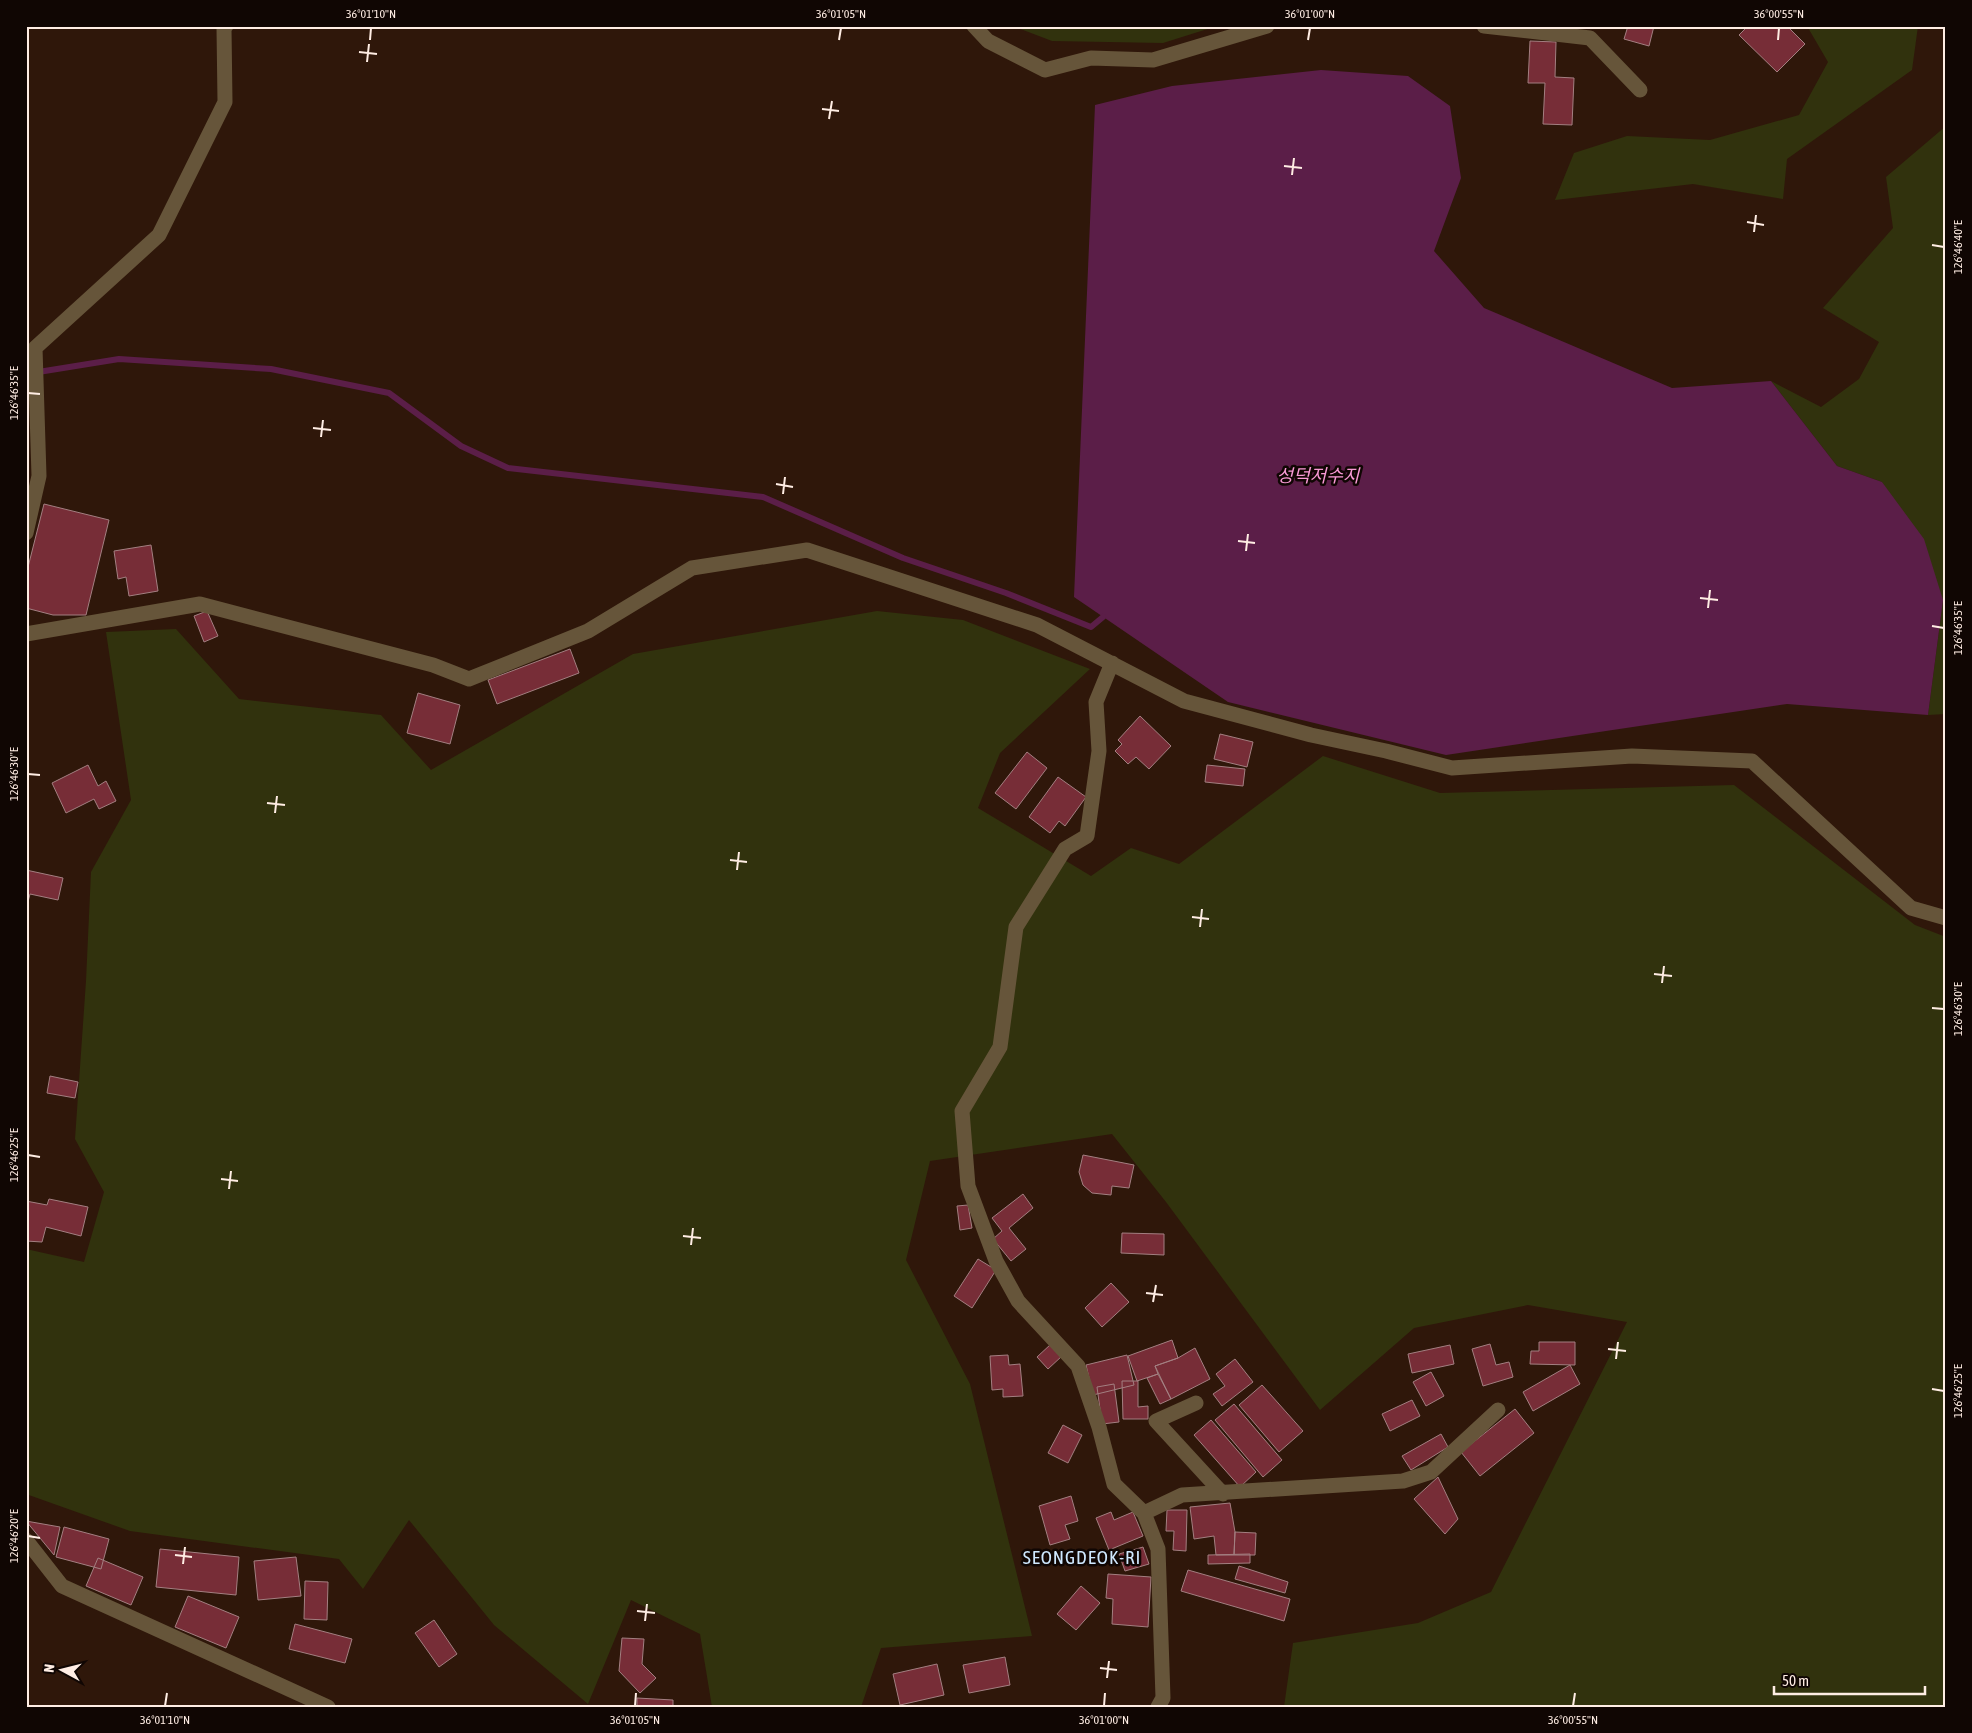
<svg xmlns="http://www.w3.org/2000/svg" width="1972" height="1733" font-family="'Asap Condensed','Noto Sans KR',sans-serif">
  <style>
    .green { fill: #31320d }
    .water { fill: #5b1e48 }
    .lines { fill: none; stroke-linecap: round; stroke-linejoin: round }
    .stream { stroke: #5b1e48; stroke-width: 6 }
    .building { fill: #772d37; stroke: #a37f81 }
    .street { stroke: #66553a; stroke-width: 15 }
    .ticks { fill: none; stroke: #ffede4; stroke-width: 2 }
    .labels { text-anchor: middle; stroke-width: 5; stroke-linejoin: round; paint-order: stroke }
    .water-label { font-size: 18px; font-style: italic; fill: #f99ad6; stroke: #100603 }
    .quarter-label { font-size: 19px; letter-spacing: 1px; fill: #cfe8fe; stroke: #100603 }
    .neatline { fill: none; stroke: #ffede4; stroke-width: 2 }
    .ticks-label { font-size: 12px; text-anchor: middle; fill: #ffede4 }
  </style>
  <rect width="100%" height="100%" fill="#2f170a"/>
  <path class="green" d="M 1013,26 L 1217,26 L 1163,43 L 1052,41 Z
    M 1807,26 L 1918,26 L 1912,70 L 1787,159 L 1783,199 L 1693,184 L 1555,200 L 1574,153 L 1627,136 L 1710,140 L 1799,115 L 1828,62 Z
    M 1946,126 L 1946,714 L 1928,715 L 1943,600 L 1882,482 L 1837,466 L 1771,381 L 1821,407 L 1859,379 L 1879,342 L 1823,308 L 1893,228 L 1886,177 Z
    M 877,611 L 963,620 L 1090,669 L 1000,753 L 978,808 L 1091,876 L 1131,848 L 1179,864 L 1323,756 L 1440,793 L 1734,785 L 1915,925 L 1946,937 L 1946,1707 L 1284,1707 L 1293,1643 L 1418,1623 L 1491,1592 L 1627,1322 L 1528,1305 L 1414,1328 L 1320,1410 L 1166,1202 L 1112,1134 L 930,1161 L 906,1260 L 970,1384 L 1032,1636 L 881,1648 L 861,1707 L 712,1707 L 700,1634 L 631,1600 L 588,1704 L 494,1625 L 409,1520 L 363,1589 L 339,1559 L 130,1531 L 26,1494 L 26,1249 L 84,1262 L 104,1192 L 75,1139 L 86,981 L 91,872 L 131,800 L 106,632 L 176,629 L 239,699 L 381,715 L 431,770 L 633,654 Z"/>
  <path class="water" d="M 1321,70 L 1408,76 L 1450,106 L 1461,178 L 1434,251 L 1484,308 L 1672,388 L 1771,381 L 1837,466 L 1882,482 L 1924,539 L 1943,600 L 1928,715 L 1787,704 L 1446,755 L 1228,702 L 1074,597 L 1095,105 L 1172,86 Z"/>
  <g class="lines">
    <path class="stream" d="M 26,374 L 119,359 L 271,369 L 389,393 L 461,446 L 508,468 L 763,497 L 903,558 L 1006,593 L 1091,627 L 1103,617"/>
  </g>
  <path class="building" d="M 1628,26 L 1654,26 L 1649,46 L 1624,39 Z
    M 1748,26 L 1787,26 L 1805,44 L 1777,72 L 1739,35 Z
    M 1530,41 L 1556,42 L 1555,77 L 1574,78 L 1572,125 L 1543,124 L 1545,83 L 1528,83 Z
    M 44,504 L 109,520 L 86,615 L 53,615 L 26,608 L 26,575 Z
    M 151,545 L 158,591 L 129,596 L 126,577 L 118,579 L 114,551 Z
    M 207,611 L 218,636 L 204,642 L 194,616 Z
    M 570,649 L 579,673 L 497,704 L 488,680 Z
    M 418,693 L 460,705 L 450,744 L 407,733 Z
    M 1140,716 L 1171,746 L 1149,769 L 1136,757 L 1128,764 L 1115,751 L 1122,744 L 1118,740 Z
    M 1220,734 L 1253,742 L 1247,767 L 1214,759 Z
    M 1027,752 L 1047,768 L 1016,809 L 995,793 Z
    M 88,765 L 98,786 L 106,781 L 116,801 L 99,809 L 94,799 L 66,813 L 52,783 Z
    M 1207,765 L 1245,769 L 1243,786 L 1205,782 Z
    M 1058,777 L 1086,797 L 1065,826 L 1059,821 L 1050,833 L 1029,817 Z
    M 26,870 L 63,878 L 58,900 L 30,894 L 26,910 Z
    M 50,1076 L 78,1082 L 75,1098 L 47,1093 Z
    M 1083,1155 L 1134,1165 L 1129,1188 L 1112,1186 L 1111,1195 L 1092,1193 L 1083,1185 L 1079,1172 Z
    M 1023,1194 L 1033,1208 L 1009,1228 L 1026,1249 L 1011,1261 L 993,1239 L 1002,1231 L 992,1218 Z
    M 49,1199 L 88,1207 L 81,1236 L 46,1227 L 42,1242 L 26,1241 L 26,1201 L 47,1205 Z
    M 968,1205 L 972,1228 L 960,1230 L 957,1206 Z
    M 1122,1233 L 1164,1234 L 1164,1255 L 1121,1253 Z
    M 978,1259 L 996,1270 L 972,1308 L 954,1296 Z
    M 1111,1283 L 1129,1302 L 1102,1327 L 1085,1308 Z
    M 1172,1340 L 1178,1358 L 1155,1366 L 1158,1374 L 1137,1381 L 1128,1356 Z
    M 1539,1342 L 1575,1342 L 1575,1365 L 1530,1364 L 1531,1351 L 1539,1351 Z
    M 1051,1344 L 1062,1356 L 1048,1369 L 1037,1357 Z
    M 1490,1344 L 1496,1365 L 1509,1362 L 1513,1377 L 1483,1386 L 1472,1349 Z
    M 1450,1345 L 1454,1364 L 1412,1373 L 1408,1354 Z
    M 1195,1348 L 1210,1379 L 1171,1399 L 1155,1366 L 1178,1358 Z
    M 1008,1355 L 1009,1365 L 1020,1364 L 1023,1396 L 1003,1397 L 1003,1389 L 992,1390 L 990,1356 Z
    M 1127,1355 L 1134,1385 L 1093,1395 L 1086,1365 Z
    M 1235,1359 L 1253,1382 L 1222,1406 L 1213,1394 L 1225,1386 L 1216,1374 Z
    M 1570,1365 L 1580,1384 L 1533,1411 L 1523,1392 Z
    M 1431,1372 L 1444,1396 L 1426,1406 L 1413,1382 Z
    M 1158,1374 L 1171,1399 L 1160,1404 L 1147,1378 Z
    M 1122,1381 L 1138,1381 L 1138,1407 L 1148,1406 L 1148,1419 L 1123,1419 Z
    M 1114,1384 L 1119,1422 L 1102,1424 L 1097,1387 Z
    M 1262,1385 L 1303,1431 L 1279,1452 L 1239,1405 Z
    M 1412,1400 L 1420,1416 L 1390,1431 L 1382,1414 Z
    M 1234,1404 L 1282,1460 L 1263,1477 L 1215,1420 Z
    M 1515,1409 L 1534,1433 L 1480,1476 L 1461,1452 Z
    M 1211,1420 L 1256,1472 L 1240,1487 L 1194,1435 Z
    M 1063,1425 L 1082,1435 L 1068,1463 L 1048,1453 Z
    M 1441,1434 L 1448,1447 L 1411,1470 L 1402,1456 Z
    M 1438,1477 L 1458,1519 L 1445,1534 L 1414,1499 Z
    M 1071,1496 L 1078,1521 L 1065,1525 L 1070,1539 L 1050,1545 L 1039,1506 Z
    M 1230,1503 L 1235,1532 L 1234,1555 L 1216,1555 L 1214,1536 L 1194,1539 L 1190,1507 Z
    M 1167,1510 L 1187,1510 L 1186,1551 L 1173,1550 L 1174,1531 L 1166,1531 Z
    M 1111,1512 L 1114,1520 L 1133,1512 L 1143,1536 L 1109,1550 L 1096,1518 Z
    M 26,1521 L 60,1527 L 54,1555 Z
    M 64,1527 L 109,1539 L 101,1569 L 56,1557 Z
    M 1235,1532 L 1256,1533 L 1255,1555 L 1234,1555 Z
    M 1143,1547 L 1149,1564 L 1125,1571 L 1119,1554 Z
    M 160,1549 L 239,1557 L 236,1595 L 156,1587 Z
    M 1250,1554 L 1250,1563 L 1208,1564 L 1208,1555 Z
    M 296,1557 L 301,1596 L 258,1600 L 254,1561 Z
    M 98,1558 L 143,1577 L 131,1605 L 86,1586 Z
    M 1239,1566 L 1288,1582 L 1285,1593 L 1235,1579 Z
    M 1188,1570 L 1290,1599 L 1284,1621 L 1181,1591 Z
    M 1108,1574 L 1151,1577 L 1148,1627 L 1112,1624 L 1113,1599 L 1106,1598 Z
    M 305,1581 L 328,1582 L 327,1620 L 304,1619 Z
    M 1081,1586 L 1100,1603 L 1076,1630 L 1057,1614 Z
    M 188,1596 L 239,1617 L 226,1648 L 175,1627 Z
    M 434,1620 L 457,1654 L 439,1667 L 415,1633 Z
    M 295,1624 L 352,1639 L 345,1663 L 289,1649 Z
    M 622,1638 L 644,1639 L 642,1664 L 656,1678 L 640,1693 L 619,1671 Z
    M 1005,1657 L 1010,1685 L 969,1693 L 963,1665 Z
    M 937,1664 L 944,1695 L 900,1705 L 893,1674 Z
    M 637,1698 L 673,1700 L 673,1707 L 637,1707 Z"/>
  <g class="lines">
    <path class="street" d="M 974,26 L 988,41 L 1045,70 L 1091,58 L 1153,60 L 1267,26
      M 1484,26 L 1590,38 L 1640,90
      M 26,533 L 39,476 L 35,348 L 159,235 L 225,102 L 224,28 L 226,26
      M 26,634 L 200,604 L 433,665 L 469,679 L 588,631 L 692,568 L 807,550 L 1037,625 L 1184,701 L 1311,735 L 1386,751 L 1452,768 L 1632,756 L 1752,761 L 1911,908 L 1946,918
      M 1112,663 L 1096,702 L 1099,751 L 1087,836 L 1065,849 L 1016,927 L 1000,1047 L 962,1111 L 968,1186 L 996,1261 L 1018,1301 L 1078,1366 L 1099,1427 L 1114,1484 L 1144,1513 L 1158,1549 L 1163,1698 L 1158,1707
      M 1196,1403 L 1156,1421 L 1223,1494
      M 1144,1513 L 1182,1495 L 1403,1481 L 1431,1472 L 1498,1410
      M 26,1540 L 62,1586 L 328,1707"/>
  </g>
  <path class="ticks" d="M 370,40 L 371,28M 839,40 L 841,28M 1308,40 L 1310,28M 1778,40 L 1779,28M 359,52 L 377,54M 367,62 L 369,44M 822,109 L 839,111M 829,119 L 832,101M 1284,166 L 1302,168M 1292,175 L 1294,158M 1747,222 L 1764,225M 1754,232 L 1756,215M 1932,245 L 1944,247M 28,393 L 40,394M 313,428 L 331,430M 321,437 L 323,420M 776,484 L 793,487M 783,494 L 785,477M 1238,541 L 1255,543M 1246,551 L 1248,534M 1700,598 L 1718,600M 1708,608 L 1710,590M 1932,626 L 1944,628M 28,774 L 40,775M 267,803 L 285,805M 275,813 L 277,796M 730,860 L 747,862M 737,870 L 739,852M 1192,917 L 1209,919M 1200,927 L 1202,909M 1654,974 L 1672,976M 1662,983 L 1664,966M 1932,1008 L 1944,1009M 28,1155 L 40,1157M 221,1179 L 238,1181M 229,1189 L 231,1171M 683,1236 L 701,1238M 691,1245 L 693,1228M 1146,1293 L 1163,1295M 1153,1302 L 1156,1285M 1608,1349 L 1626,1351M 1616,1359 L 1618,1342M 1932,1389 L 1944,1391M 28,1536 L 40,1538M 175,1555 L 192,1557M 183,1564 L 185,1547M 637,1611 L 655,1613M 645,1621 L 647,1604M 1100,1668 L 1117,1670M 1107,1678 L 1109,1661M 165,1706 L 167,1693M 635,1706 L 636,1693M 1104,1706 L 1105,1693M 1573,1706 L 1575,1693"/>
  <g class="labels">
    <g class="water-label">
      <text x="1318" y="482">성덕저수지</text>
    </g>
    <g class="quarter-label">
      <text x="1082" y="1564">SEONGDEOK-RI</text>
    </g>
  </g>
  <rect width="1972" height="1733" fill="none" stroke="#100603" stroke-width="55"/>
  <g transform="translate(62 1670) rotate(277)" stroke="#100603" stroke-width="4" paint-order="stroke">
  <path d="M0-4L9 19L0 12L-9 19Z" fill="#ffede4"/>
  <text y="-8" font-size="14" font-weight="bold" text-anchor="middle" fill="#ffede4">N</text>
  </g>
  <path d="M1774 1686v8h151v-8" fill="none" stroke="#ffede4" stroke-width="2.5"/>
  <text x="1782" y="1686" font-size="15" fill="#ffede4" stroke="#100603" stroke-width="4" paint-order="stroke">50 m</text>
  <rect x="28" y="28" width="1916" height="1678" class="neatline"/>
  <g class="ticks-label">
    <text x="371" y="18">36°01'10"N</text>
    <text x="841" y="18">36°01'05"N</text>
    <text x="1310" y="18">36°01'00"N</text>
    <text x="1779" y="18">36°00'55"N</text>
    <text transform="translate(1958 247) rotate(-90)" y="4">126°46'40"E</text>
    <text transform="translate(14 393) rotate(-90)" y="4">126°46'35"E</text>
    <text transform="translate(1958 628) rotate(-90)" y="4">126°46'35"E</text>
    <text transform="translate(14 774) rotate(-90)" y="4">126°46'30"E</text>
    <text transform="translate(1958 1009) rotate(-90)" y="4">126°46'30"E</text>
    <text transform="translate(14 1155) rotate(-90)" y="4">126°46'25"E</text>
    <text transform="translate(1958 1391) rotate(-90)" y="4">126°46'25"E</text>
    <text transform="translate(14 1536) rotate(-90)" y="4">126°46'20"E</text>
    <text x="165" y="1724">36°01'10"N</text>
    <text x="635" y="1724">36°01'05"N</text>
    <text x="1104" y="1724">36°01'00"N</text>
    <text x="1573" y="1724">36°00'55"N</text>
  </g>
</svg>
